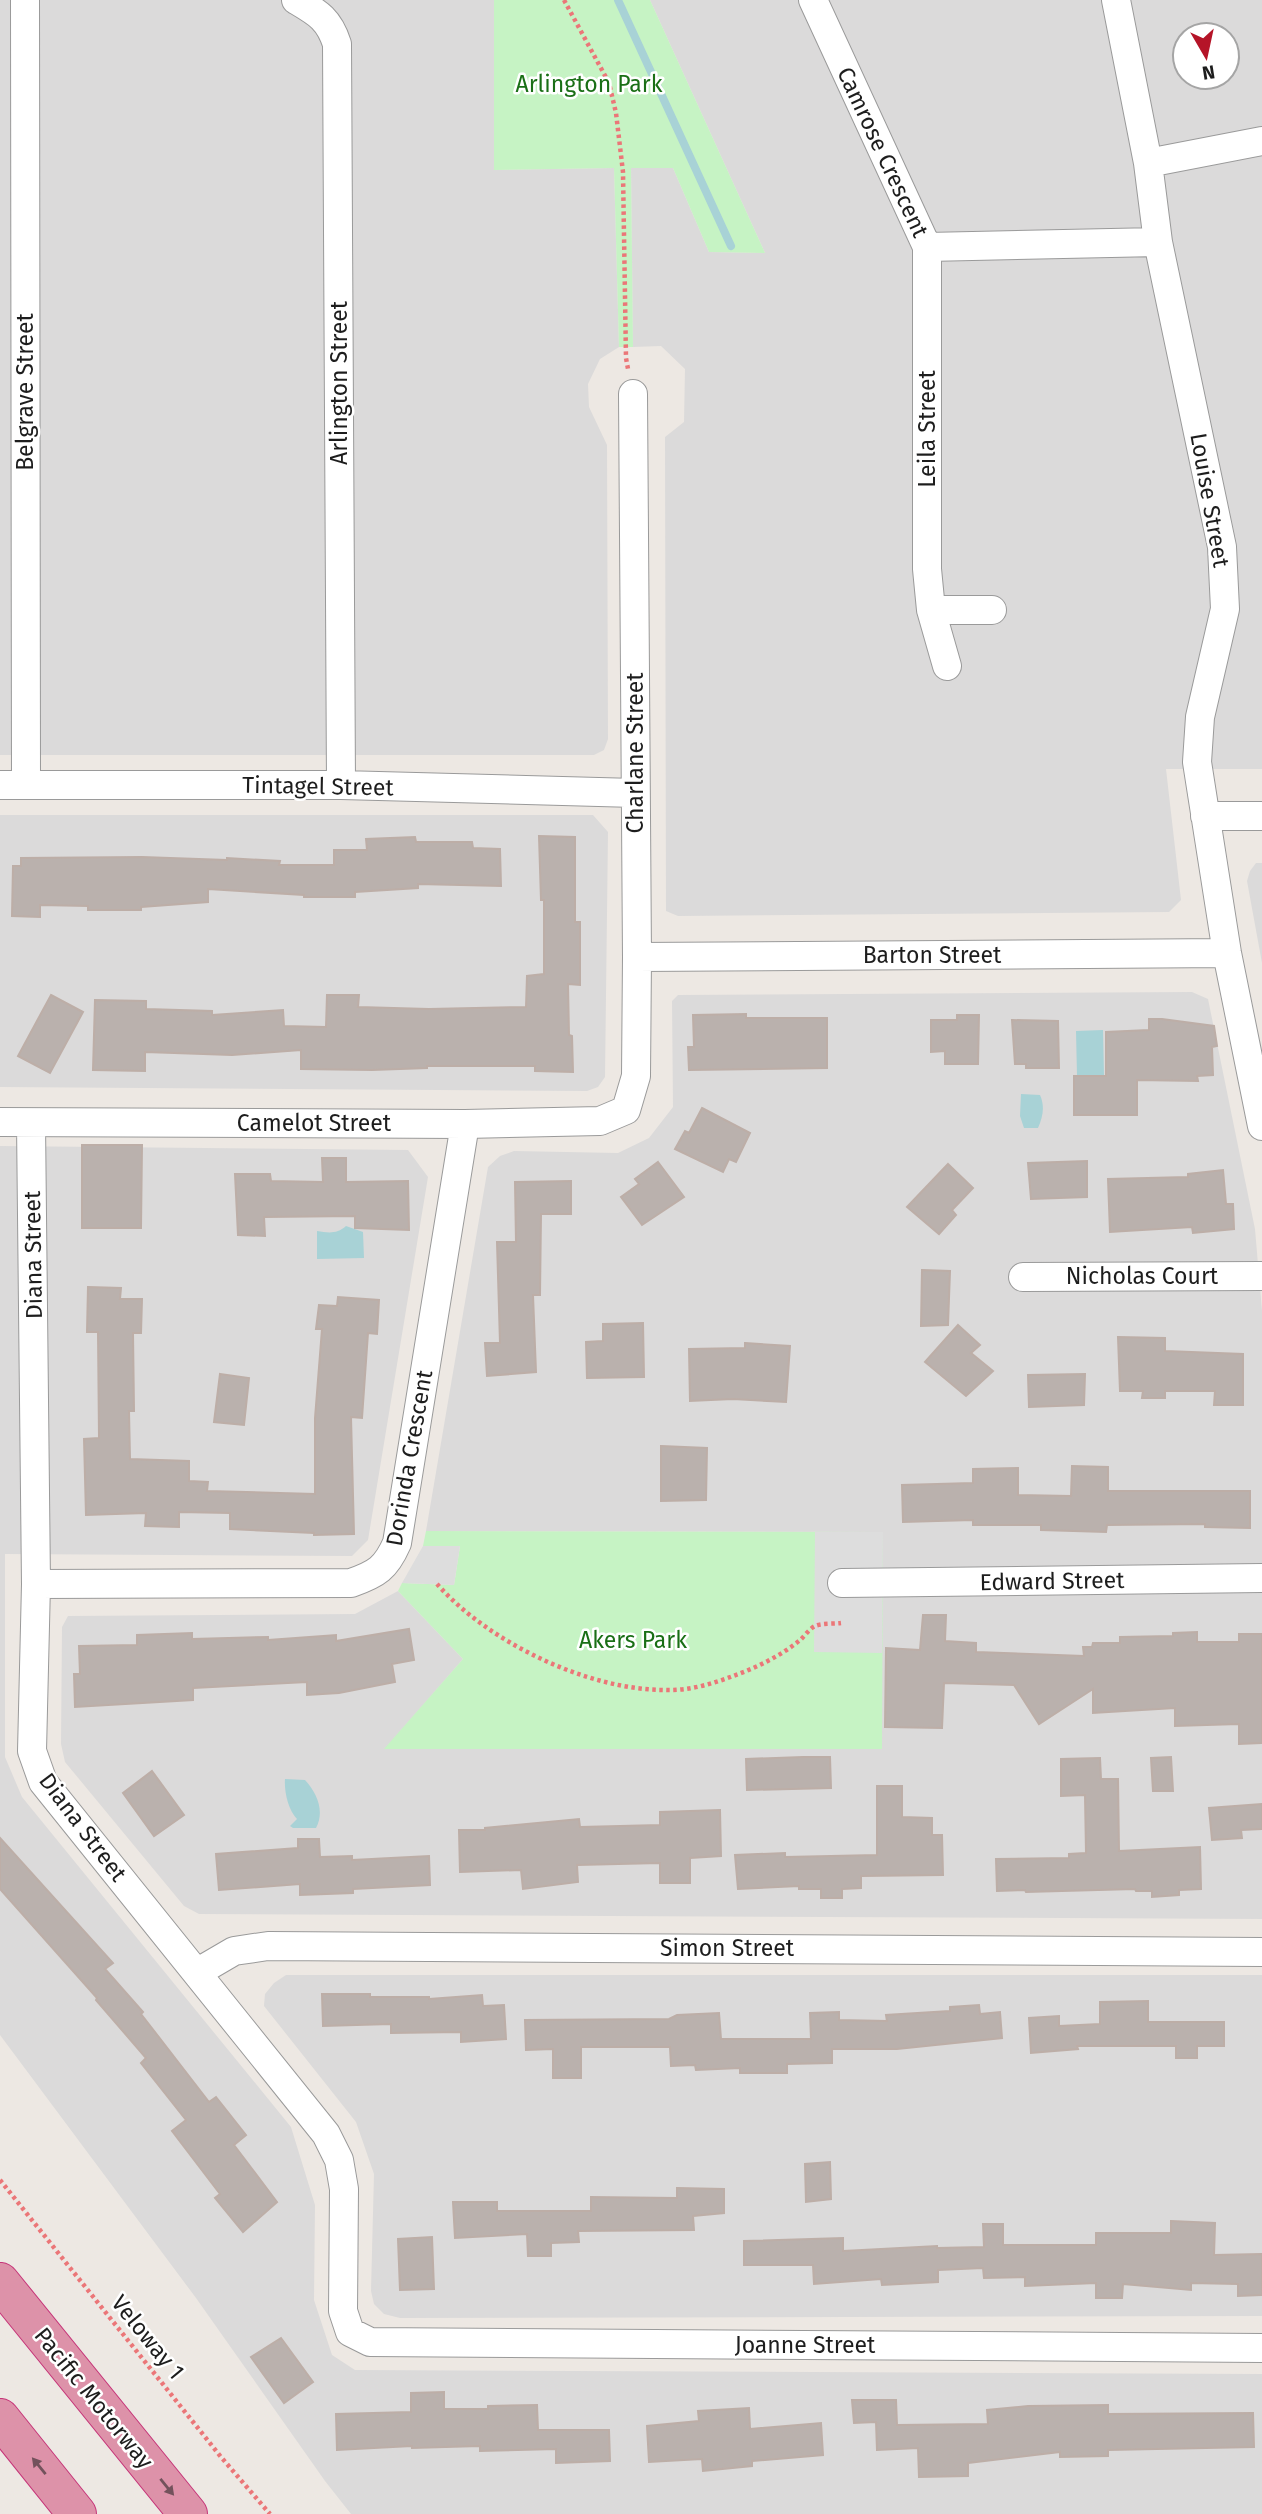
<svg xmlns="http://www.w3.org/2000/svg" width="1262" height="2514" font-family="'Fira Sans',sans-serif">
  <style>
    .residential { fill: #dbdada; fill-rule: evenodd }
    .park { fill: #c6f3c4 }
    .parking { fill: #ddd }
    .water { fill: #a8d2d6 }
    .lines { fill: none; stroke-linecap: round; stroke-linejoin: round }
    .stream { stroke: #a8d2d6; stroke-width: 8 }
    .building { fill: #bab1ad; stroke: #bdaea7; stroke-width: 2 }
    .minor-casing { stroke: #9a9a9a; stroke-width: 30 }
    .motorway-casing { stroke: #c63579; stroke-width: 40 }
    .path { stroke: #eb7678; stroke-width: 4.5; stroke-dasharray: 3.5 3.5; stroke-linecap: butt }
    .minor { stroke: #fff; stroke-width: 28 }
    .motorway { stroke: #dd92a9; stroke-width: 38 }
    .oneway { fill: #73525c }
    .labels { text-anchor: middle; stroke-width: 5; stroke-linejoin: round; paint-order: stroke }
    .park-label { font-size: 23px; fill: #1a6f16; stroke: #fff }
    .street-label { font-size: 23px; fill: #1d1d1d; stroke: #fff }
  </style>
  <rect width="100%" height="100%" fill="#ede8e3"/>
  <path class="residential" d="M 0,0 L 494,0 L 495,170 L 614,168 L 619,347 L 600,359 L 588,384 L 589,407 L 607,445 L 608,739 L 604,750 L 594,755 L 0,755 Z
    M 650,0 L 1262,0 L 1262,769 L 1166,769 L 1181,900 L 1169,912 L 678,916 L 666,911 L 665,437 L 684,422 L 685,369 L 661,346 L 633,347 L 631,168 L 673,168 L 709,252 L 765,253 ZM 1185,35 L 1227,35 L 1227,77 L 1185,77 Z
    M 0,815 L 593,815 L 608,832 L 605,1077 L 598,1087 L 587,1091 L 0,1087 Z
    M 1256,863 L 1262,863 L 1262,963 L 1247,881 L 1250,871 Z
    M 1192,992 L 1208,999 L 1255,1229 L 1262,1311 L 1262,1919 L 199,1914 L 184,1906 L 65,1762 L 61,1744 L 62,1627 L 68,1616 L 355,1614 L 398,1591 L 463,1659 L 385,1749 L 882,1532 L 426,1531 L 488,1167 L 500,1156 L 514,1151 L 618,1153 L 649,1138 L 673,1107 L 672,1001 L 678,995 Z
    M 0,1146 L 408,1150 L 428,1177 L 368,1540 L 352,1556 L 5,1554 L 5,1757 L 22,1797 L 291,2127 L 315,2205 L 314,2300 L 332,2355 L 355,2370 L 1262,2374 L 1262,2514 L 351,2514 L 325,2481 L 196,2298 L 0,2035 Z
    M 286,1975 L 1262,1975 L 1262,2316 L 400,2318 L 384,2314 L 374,2304 L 371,2291 L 374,2174 L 356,2122 L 264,2006 L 265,1994 L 274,1983 Z"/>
  <path class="park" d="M 494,0 L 650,0 L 765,253 L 709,252 L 673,168 L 631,168 L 633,347 L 619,347 L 614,168 L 494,170 Z
    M 426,1531 L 883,1532 L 882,1749 L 384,1749 L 463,1659 L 398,1591 L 402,1583 L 454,1585 L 460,1546 L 423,1546 Z"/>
  <path class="parking" d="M 815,1532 L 883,1532 L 882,1653 L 814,1652 Z
    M 423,1546 L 460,1546 L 454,1585 L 402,1583 Z"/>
  <path class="water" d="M 1103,1030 L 1104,1076 L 1077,1076 L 1076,1031 Z
    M 1021,1094 L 1040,1095 C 1045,1106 1043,1117 1038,1128 L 1024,1128 L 1020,1116 Z
    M 346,1226 L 363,1232 L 364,1258 L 317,1259 L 317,1231 C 329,1233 337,1234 346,1226 Z
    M 285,1779 L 305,1780 C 317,1793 325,1811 316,1828 L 293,1828 L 290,1826 L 297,1819 C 288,1810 284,1791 285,1779 Z"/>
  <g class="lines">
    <path class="stream" d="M 618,0 L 731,246"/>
  </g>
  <path class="building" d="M 539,836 L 575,837 L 575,922 L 580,922 L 580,985 L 568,984 L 569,1035 L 572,1036 L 573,1072 L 535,1071 L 535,1066 L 427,1066 L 427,1068 L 372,1070 L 301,1069 L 301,1050 L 232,1055 L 145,1052 L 145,1071 L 93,1070 L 95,1000 L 146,1001 L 146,1009 L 212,1011 L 212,1015 L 283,1010 L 284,1026 L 326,1027 L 327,995 L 359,995 L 358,1007 L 429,1009 L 526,1007 L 527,976 L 544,974 L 544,900 L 541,900 Z
    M 415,837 L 416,842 L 472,842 L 473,848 L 500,849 L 501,886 L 418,884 L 418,888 L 355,892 L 355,897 L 304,897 L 304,895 L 208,889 L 208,902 L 141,907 L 141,910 L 88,910 L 88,906 L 40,905 L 40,917 L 12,916 L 13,866 L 21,866 L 21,858 L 142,857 L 227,860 L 227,858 L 280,861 L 279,865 L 334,865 L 334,850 L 367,850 L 366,839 Z
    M 51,995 L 83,1012 L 50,1073 L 18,1056 Z
    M 746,1014 L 746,1018 L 827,1018 L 827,1068 L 689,1070 L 688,1047 L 694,1047 L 693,1015 Z
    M 957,1015 L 979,1015 L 978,1064 L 945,1064 L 945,1051 L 931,1052 L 931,1020 L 957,1020 Z
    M 1149,1019 L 1162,1019 L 1214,1026 L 1217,1046 L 1212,1047 L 1213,1075 L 1197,1076 L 1198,1081 L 1137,1080 L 1137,1115 L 1074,1115 L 1074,1076 L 1106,1076 L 1106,1032 L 1149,1030 Z
    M 1012,1020 L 1058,1021 L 1059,1068 L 1026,1068 L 1026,1064 L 1015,1064 Z
    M 702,1108 L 750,1133 L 736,1162 L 729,1159 L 723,1172 L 675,1149 L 685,1131 L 689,1133 Z
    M 82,1145 L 142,1145 L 141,1228 L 82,1228 Z
    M 322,1158 L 346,1158 L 346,1182 L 408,1181 L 409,1230 L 355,1228 L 355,1216 L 264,1217 L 265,1236 L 238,1235 L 235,1174 L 270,1174 L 271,1181 L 323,1182 Z
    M 1087,1161 L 1087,1197 L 1031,1199 L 1028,1163 Z
    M 658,1162 L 684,1197 L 642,1225 L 621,1197 L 639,1184 L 635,1179 Z
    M 948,1164 L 973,1188 L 952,1210 L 956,1215 L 939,1234 L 907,1207 Z
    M 1223,1170 L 1226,1204 L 1233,1204 L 1234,1229 L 1193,1233 L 1192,1227 L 1110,1232 L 1108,1179 L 1188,1177 L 1188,1174 Z
    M 571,1181 L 571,1214 L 541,1214 L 540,1295 L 533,1295 L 536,1372 L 487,1376 L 485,1343 L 500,1343 L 497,1242 L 516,1242 L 515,1182 Z
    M 922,1270 L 950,1271 L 948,1325 L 921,1326 Z
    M 88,1287 L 121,1288 L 120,1299 L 142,1299 L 141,1333 L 133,1333 L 134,1411 L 129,1411 L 130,1459 L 189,1461 L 189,1481 L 208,1482 L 207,1491 L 315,1494 L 315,1418 L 322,1329 L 316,1329 L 319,1305 L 337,1306 L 338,1297 L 379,1300 L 377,1334 L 368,1333 L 362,1418 L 351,1417 L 354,1534 L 314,1535 L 314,1533 L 230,1529 L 230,1513 L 179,1512 L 179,1527 L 145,1526 L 146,1513 L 86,1515 L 84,1439 L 99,1438 L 98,1332 L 87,1332 Z
    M 643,1323 L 644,1377 L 587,1378 L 586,1342 L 603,1341 L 603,1324 Z
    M 958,1325 L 980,1345 L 971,1353 L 993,1371 L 966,1396 L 925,1362 Z
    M 1118,1337 L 1165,1338 L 1165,1351 L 1243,1354 L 1243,1405 L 1214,1405 L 1215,1391 L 1165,1391 L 1165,1398 L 1142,1398 L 1143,1391 L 1120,1391 Z
    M 745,1343 L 790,1346 L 786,1402 L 733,1399 L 690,1401 L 689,1349 L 745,1348 Z
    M 220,1374 L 249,1378 L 244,1425 L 214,1422 Z
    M 1085,1374 L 1084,1405 L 1029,1407 L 1028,1375 Z
    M 661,1446 L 707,1448 L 706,1500 L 661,1501 Z
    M 1072,1466 L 1108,1467 L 1108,1491 L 1250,1491 L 1250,1528 L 1205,1527 L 1205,1524 L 1107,1525 L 1106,1532 L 1041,1530 L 1041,1525 L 973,1525 L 973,1520 L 903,1522 L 902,1485 L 973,1483 L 973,1469 L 1018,1468 L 1018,1495 L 1071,1496 Z
    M 923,1615 L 946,1615 L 945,1641 L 976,1643 L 976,1652 L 1084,1656 L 1083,1647 L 1092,1647 L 1093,1643 L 1120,1643 L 1120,1637 L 1173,1636 L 1173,1633 L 1197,1632 L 1197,1642 L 1239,1642 L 1239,1634 L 1262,1634 L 1262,1743 L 1239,1744 L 1239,1724 L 1175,1726 L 1175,1708 L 1093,1713 L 1093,1689 L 1039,1724 L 1014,1685 L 944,1683 L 942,1728 L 885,1727 L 886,1648 L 920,1650 Z
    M 409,1629 L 414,1660 L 392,1664 L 395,1682 L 339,1693 L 307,1695 L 307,1682 L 193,1688 L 193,1700 L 75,1707 L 74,1674 L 80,1674 L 79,1646 L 137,1645 L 137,1635 L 192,1633 L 192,1639 L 268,1637 L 268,1640 L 336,1635 L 336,1641 Z
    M 803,1757 L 830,1757 L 831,1788 L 747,1790 L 746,1759 Z
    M 1171,1757 L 1173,1791 L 1153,1791 L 1151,1758 Z
    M 1100,1758 L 1101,1779 L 1118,1779 L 1119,1851 L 1200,1847 L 1201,1889 L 1179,1890 L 1179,1895 L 1152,1897 L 1152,1891 L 1136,1891 L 1135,1889 L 1026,1892 L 1025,1890 L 997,1891 L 996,1859 L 1069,1858 L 1069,1854 L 1086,1853 L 1085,1795 L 1061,1796 L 1061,1759 Z
    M 152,1771 L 184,1815 L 154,1836 L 123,1793 Z
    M 877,1786 L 902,1786 L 902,1817 L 932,1818 L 932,1835 L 942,1835 L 943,1875 L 861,1876 L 861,1888 L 842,1889 L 842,1898 L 821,1898 L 821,1889 L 799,1889 L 799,1886 L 738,1889 L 735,1855 L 785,1853 L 785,1857 L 877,1855 Z
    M 1262,1804 L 1262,1829 L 1241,1830 L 1242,1838 L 1212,1840 L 1209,1808 Z
    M 720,1810 L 721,1856 L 690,1858 L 690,1883 L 660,1883 L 660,1863 L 577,1865 L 578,1882 L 523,1889 L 521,1870 L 460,1872 L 459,1830 L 485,1830 L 485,1828 L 579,1819 L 580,1827 L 660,1825 L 660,1812 Z
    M 0,1838 L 113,1963 L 105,1969 L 143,2012 L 141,2014 L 209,2102 L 216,2097 L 246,2135 L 234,2145 L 277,2202 L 243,2232 L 215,2198 L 220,2194 L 172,2131 L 186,2120 L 141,2063 L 146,2058 L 96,2000 L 97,1998 L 0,1889 Z
    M 298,1839 L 319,1839 L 320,1857 L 352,1856 L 352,1860 L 429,1856 L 430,1885 L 353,1889 L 353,1893 L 300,1895 L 300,1884 L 219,1890 L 216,1854 L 298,1848 Z
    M 322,1994 L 370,1994 L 370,1997 L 429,1997 L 429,1999 L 482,1995 L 483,2006 L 504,2005 L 506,2039 L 461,2042 L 461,2032 L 391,2033 L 391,2024 L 323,2026 Z
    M 1148,2001 L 1148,2022 L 1224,2022 L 1224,2046 L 1197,2046 L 1197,2058 L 1176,2058 L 1176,2046 L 1077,2046 L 1078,2049 L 1031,2053 L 1029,2018 L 1059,2016 L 1059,2026 L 1100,2024 L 1100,2002 Z
    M 979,2005 L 980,2014 L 1000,2012 L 1002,2038 L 897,2049 L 832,2049 L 832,2063 L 787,2064 L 787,2073 L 740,2073 L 740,2068 L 696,2070 L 695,2065 L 671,2066 L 670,2047 L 581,2047 L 581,2078 L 553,2078 L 553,2049 L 526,2050 L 525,2020 L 669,2019 L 677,2015 L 719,2013 L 721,2039 L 811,2039 L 810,2013 L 839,2012 L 839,2020 L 887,2021 L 886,2015 L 950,2011 L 950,2007 Z
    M 830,2162 L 831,2199 L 806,2202 L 805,2164 Z
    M 677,2188 L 724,2189 L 724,2213 L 693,2216 L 694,2230 L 578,2231 L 579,2242 L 551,2243 L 551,2256 L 528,2256 L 527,2234 L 455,2238 L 453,2202 L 497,2202 L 497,2211 L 591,2211 L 591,2197 L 677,2198 Z
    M 1171,2221 L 1215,2223 L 1214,2255 L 1262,2254 L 1262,2295 L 1238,2296 L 1238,2284 L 1191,2283 L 1191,2290 L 1123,2284 L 1122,2298 L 1096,2298 L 1096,2283 L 1025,2286 L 1025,2277 L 984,2278 L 983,2268 L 938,2270 L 938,2282 L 882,2285 L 881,2279 L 814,2284 L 813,2265 L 744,2265 L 744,2241 L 843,2238 L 843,2251 L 937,2246 L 937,2248 L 984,2247 L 983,2224 L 1003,2224 L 1003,2245 L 1096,2245 L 1096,2233 L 1171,2233 Z
    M 432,2237 L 434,2289 L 400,2290 L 398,2239 Z
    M 281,2338 L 313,2382 L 284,2403 L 251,2357 Z
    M 444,2392 L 444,2409 L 488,2409 L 488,2406 L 537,2405 L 538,2430 L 609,2430 L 610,2461 L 556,2463 L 556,2449 L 480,2451 L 480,2446 L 412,2448 L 412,2446 L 337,2450 L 336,2414 L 411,2412 L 411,2393 Z
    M 852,2400 L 896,2400 L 897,2425 L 988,2424 L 987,2410 L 1028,2406 L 1108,2405 L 1108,2414 L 1253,2413 L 1254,2447 L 1108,2450 L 1108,2456 L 1060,2457 L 1060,2452 L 968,2463 L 968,2476 L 919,2477 L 918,2448 L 877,2450 L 876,2422 L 854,2423 Z
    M 749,2408 L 750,2429 L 821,2423 L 823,2455 L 752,2461 L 752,2466 L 703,2471 L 702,2459 L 649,2462 L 647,2426 L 699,2421 L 698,2411 Z"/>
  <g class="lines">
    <defs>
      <path id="minor" d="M 25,0 L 26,785
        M 296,0 C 318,13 329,19 337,44 L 341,785
        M 813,0 L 927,247 L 1158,242
        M 1116,0 L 1148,163 L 1158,242 L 1222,547 L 1225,609 L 1200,717 L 1197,762 L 1227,953 L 1262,1126
        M 1148,163 L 1262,141
        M 927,247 L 927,569 L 931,610 L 947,666
        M 931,610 L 992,610
        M 0,785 L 341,785 L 635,793
        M 1205,816 L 1262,816
        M 637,957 L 1227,953
        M 0,1122 L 465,1124 L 600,1121 L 626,1110 L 636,1076 L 637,957 L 633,394
        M 31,1123 L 36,1584 L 32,1751 L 43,1782 L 326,2134 L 339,2160 L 344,2189 L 343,2311 L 350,2332 L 370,2342 L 1262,2348
        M 1023,1277 L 1262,1276
        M 842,1583 L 1262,1578
        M 36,1584 L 351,1583 C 377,1574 386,1568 397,1543 L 465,1124
        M 198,1972 L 234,1951 L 268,1946 L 1262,1952"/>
      <path id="motorway" d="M 0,2282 L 188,2514
        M 0,2418 L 77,2514"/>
    </defs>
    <use href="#minor" class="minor-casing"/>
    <use href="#motorway" class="motorway-casing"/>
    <path class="path" d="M 564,0 L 609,83 L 616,113 L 623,172 L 626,358 L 628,369
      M 437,1584 C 488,1642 587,1690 665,1690 C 688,1691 712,1684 733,1676 C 756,1668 780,1656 799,1641 C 804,1637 809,1629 815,1626 C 822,1623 833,1624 841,1623
      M 0,2180 L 221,2457 L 270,2514"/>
    <use href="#minor" class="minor"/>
    <use href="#motorway" class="motorway"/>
  </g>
  <defs><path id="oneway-solid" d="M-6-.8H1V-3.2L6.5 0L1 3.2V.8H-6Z" transform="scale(1.75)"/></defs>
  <g class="oneway">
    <use href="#oneway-solid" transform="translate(39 2466) rotate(-129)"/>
    <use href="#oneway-solid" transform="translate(167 2487) rotate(51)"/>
  </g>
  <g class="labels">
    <g class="park-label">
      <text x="589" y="92">Arlington Park</text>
      <text x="633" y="1648">Akers Park</text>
    </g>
    <g class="street-label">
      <text transform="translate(883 152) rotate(65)" y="8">Camrose Crescent</text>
      <text transform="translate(339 383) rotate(-90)" y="8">Arlington Street</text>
      <text transform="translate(25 392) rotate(-90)" y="8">Belgrave Street</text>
      <text transform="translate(927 429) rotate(-90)" y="8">Leila Street</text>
      <text transform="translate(1210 500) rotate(80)" y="8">Louise Street</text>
      <text transform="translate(635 753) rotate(-90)" y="8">Charlane Street</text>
      <text transform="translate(318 786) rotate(1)" y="8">Tintagel Street</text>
      <text x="932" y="963">Barton Street</text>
      <text x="314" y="1131">Camelot Street</text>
      <text transform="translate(33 1255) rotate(-91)" y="8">Diana Street</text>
      <text x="1142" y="1284">Nicholas Court</text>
      <text transform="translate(409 1458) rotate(-80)" y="8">Dorinda Crescent</text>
      <text transform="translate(1052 1581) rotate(-1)" y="8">Edward Street</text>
      <text transform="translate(83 1827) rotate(53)" y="8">Diana Street</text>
      <text x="727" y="1956">Simon Street</text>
      <text transform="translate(148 2337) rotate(51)" y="8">Veloway 1</text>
      <text x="805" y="2353">Joanne Street</text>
      <text transform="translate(94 2398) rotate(51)" y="8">Pacific Motorway</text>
    </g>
  </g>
  <g transform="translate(1206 56) rotate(171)"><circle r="33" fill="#ffffff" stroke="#a5a5a5" stroke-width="2"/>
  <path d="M0-5L12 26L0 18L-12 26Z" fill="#b51428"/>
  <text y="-10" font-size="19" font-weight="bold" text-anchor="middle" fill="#1d1d1d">N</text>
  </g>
</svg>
